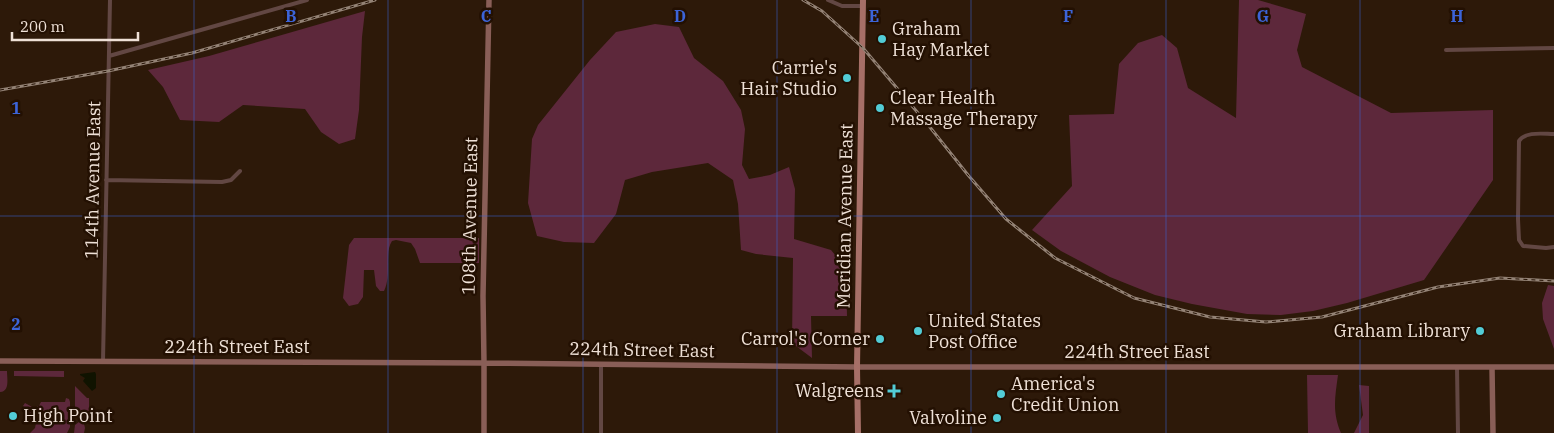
<svg xmlns="http://www.w3.org/2000/svg" width="1554" height="433" font-family="'IBM Plex Serif',serif">
  <style>
    .green { fill: #5d283b }
    .water { fill: #101300 }
    .lines { fill: none; stroke-linecap: round; stroke-linejoin: round }
    .street { stroke: #624743; stroke-width: 4 }
    .secondary { stroke: #895e57; stroke-width: 5.5 }
    .primary { stroke: #a66f67; stroke-width: 6 }
    .rail-casing { stroke: #938275; stroke-width: 3 }
    .rail { stroke: #231002; stroke-width: 1; stroke-dasharray: 4; stroke-linecap: butt }
    .grid { fill: none; stroke: #3c64d8; stroke-width: 1; stroke-opacity: 0.55 }
    .poi-dot { fill: #52ccd6; stroke: #231002; stroke-width: 2 }
    .labels { text-anchor: middle; stroke-width: 5; stroke-linejoin: round; paint-order: stroke }
    .poi-label { font-size: 18px; fill: #efe1d7; stroke: #231002; text-anchor: start }
    .street-label { font-size: 18px; fill: #efe1d7; stroke: #231002 }
    .grid-label { font-size: 16px; text-anchor: middle; font-weight: bold; fill: #3c64d8; stroke: #231002; stroke-width: 5; stroke-linejoin: round; paint-order: stroke }
  </style>
  <rect width="100%" height="100%" fill="#2d1909"/>
  <path class="green" d="M 1239,0 L 1258,0 L 1306,14 L 1297,50 L 1302,67 L 1391,113 L 1493,110 L 1493,180 L 1424,280 L 1347,303 L 1313,311 L 1281,315 L 1247,314 L 1192,304 L 1155,295 L 1110,277 L 1061,251 L 1032,230 L 1072,186 L 1069,115 L 1114,114 L 1119,64 L 1138,43 L 1162,35 L 1177,48 L 1188,88 L 1236,118 Z
    M 365,11 L 362,37 L 359,110 L 355,139 L 339,144 L 321,132 L 305,109 L 243,105 L 219,122 L 180,120 L 163,87 L 148,70 L 209,56 Z
    M 655,24 L 679,27 L 694,58 L 723,81 L 741,110 L 745,129 L 742,165 L 749,179 L 770,175 L 789,167 L 795,189 L 794,239 L 831,250 L 846,268 L 847,316 L 811,316 L 812,358 L 792,343 L 793,258 L 756,254 L 741,250 L 738,204 L 733,180 L 708,163 L 652,172 L 625,180 L 616,214 L 594,243 L 564,242 L 537,236 L 528,203 L 532,139 L 538,125 L 590,60 L 616,32 Z
    M 354,238 L 479,238 L 479,263 L 420,263 L 415,249 L 411,243 L 396,240 L 392,241 C 384,253 392,275 384,291 L 380,291 L 376,286 L 374,270 L 364,270 L 363,297 L 358,304 L 349,306 L 343,298 L 349,245 Z
    M 1548,285 L 1554,286 L 1554,349 L 1543,319 L 1542,303 Z
    M 0,371 L 7,371 C 7,379 10,391 0,392 Z
    M 14,371 L 64,371 L 64,377 L 14,376 Z
    M 1307,375 L 1338,375 C 1335,397 1332,412 1341,433 L 1308,433 Z
    M 1359,385 L 1369,386 L 1369,433 L 1354,433 L 1363,415 Z
    M 75,386 L 87,398 L 89,398 L 89,415 L 86,418 L 78,417 L 75,414 Z
    M 66,398 L 69,399 L 70,402 L 70,427 L 67,433 L 30,433 L 35,428 L 36,423 L 30,419 L 32,415 L 23,406 L 25,403 L 34,408 L 39,406 L 41,402 L 65,402 Z
    M 79,422 L 84,424 L 85,428 L 84,433 L 74,433 L 75,425 Z"/>
  <path class="water" d="M 95,372 L 96,374 L 96,388 L 92,391 L 83,381 L 85,378 L 80,375 L 80,374 Z"/>
  <g class="lines">
    <path class="street" d="M 828,0 L 842,6 L 863,6
      M 1446,50 L 1554,48
      M 109,56 L 307,0
      M 1554,134 C 1543,134 1526,131 1519,141 L 1518,219 L 1519,240 L 1523,246 L 1546,248 L 1554,247
      M 106,180 L 222,182 L 231,180 L 240,171
      M 103,361 L 110,0
      M 1457,367 L 1458,433
      M 601,433 L 601,364"/>
    <path class="secondary" d="M 0,361 L 484,363 L 857,367 L 1554,367
      M 1492,367 L 1493,433
      M 484,433 L 484,363 L 483,296 L 489,0"/>
    <path class="primary" d="M 858,433 L 857,367 L 863,0"/>
    <defs>
      <path id="rail" d="M 803,0 L 822,11 L 863,48 L 929,126 L 968,175 L 1006,219 L 1055,258 L 1134,298 L 1210,317 L 1266,322 L 1322,317 L 1438,287 L 1500,278 L 1554,281
        M 0,90 L 108,71 L 192,53 L 375,0"/>
    </defs>
    <use href="#rail" class="rail-casing"/>
    <use href="#rail" class="rail"/>
  </g>
  <path class="grid" d="M 194,0 L 194,433M 388,0 L 388,433M 583,0 L 583,433M 777,0 L 777,433M 971,0 L 971,433M 1166,0 L 1166,433M 1360,0 L 1360,433M 0,216 L 1554,216"/>
  <g class="poi-dot">
    <circle cx="882" cy="39" r="5"/>
    <circle cx="847" cy="78" r="5"/>
    <circle cx="880" cy="108" r="5"/>
    <circle cx="918" cy="331" r="5"/>
    <circle cx="1480" cy="331" r="5"/>
    <circle cx="880" cy="339" r="5"/>
    <path d="M891.5 383.5h5v5h5v5h-5v5h-5v-5h-5v-5h5z"/>
    <circle cx="1001" cy="394" r="5"/>
    <circle cx="13" cy="416" r="5"/>
    <circle cx="997" cy="418" r="5"/>
  </g>
  <g class="labels">
    <g class="poi-label">
      <text x="892" y="35">Graham<tspan x="892" dy="21">Hay Market</tspan></text>
      <text x="837" y="74" text-anchor="end">Carrie's<tspan x="837" dy="21">Hair Studio</tspan></text>
      <text x="890" y="104">Clear Health<tspan x="890" dy="21">Massage Therapy</tspan></text>
      <text x="928" y="327">United States<tspan x="928" dy="21">Post Office</tspan></text>
      <text x="1470" y="337" text-anchor="end">Graham Library</text>
      <text x="870" y="345" text-anchor="end">Carrol's Corner</text>
      <text x="1011" y="390">America's<tspan x="1011" dy="21">Credit Union</tspan></text>
      <text x="884" y="397" text-anchor="end">Walgreens</text>
      <text x="23" y="422">High Point</text>
      <text x="987" y="424" text-anchor="end">Valvoline</text>
    </g>
    <g class="street-label">
      <text transform="translate(93 180) rotate(-89)" y="6">114th Avenue East</text>
      <text transform="translate(470 216) rotate(-89)" y="6">108th Avenue East</text>
      <text transform="translate(845 216) rotate(-89)" y="6">Meridian Avenue East</text>
      <text x="237" y="353">224th Street East</text>
      <text transform="translate(642 350) rotate(1)" y="6">224th Street East</text>
      <text x="1137" y="358">224th Street East</text>
    </g>
  </g>
  <g class="grid-label">
    <text x="291" y="22">B</text>
    <text x="486" y="22">C</text>
    <text x="680" y="22">D</text>
    <text x="874" y="22">E</text>
    <text x="1068" y="22">F</text>
    <text x="1263" y="22">G</text>
    <text x="1457" y="22">H</text>
    <text x="16" y="114">1</text>
    <text x="16" y="330">2</text>
  </g>
  <path d="M12 32v8h126v-8" fill="none" stroke="#efe1d7" stroke-width="2.5"/>
  <text x="20" y="32" font-size="15" fill="#efe1d7" stroke="#231002" stroke-width="4" paint-order="stroke">200 m</text>
</svg>
